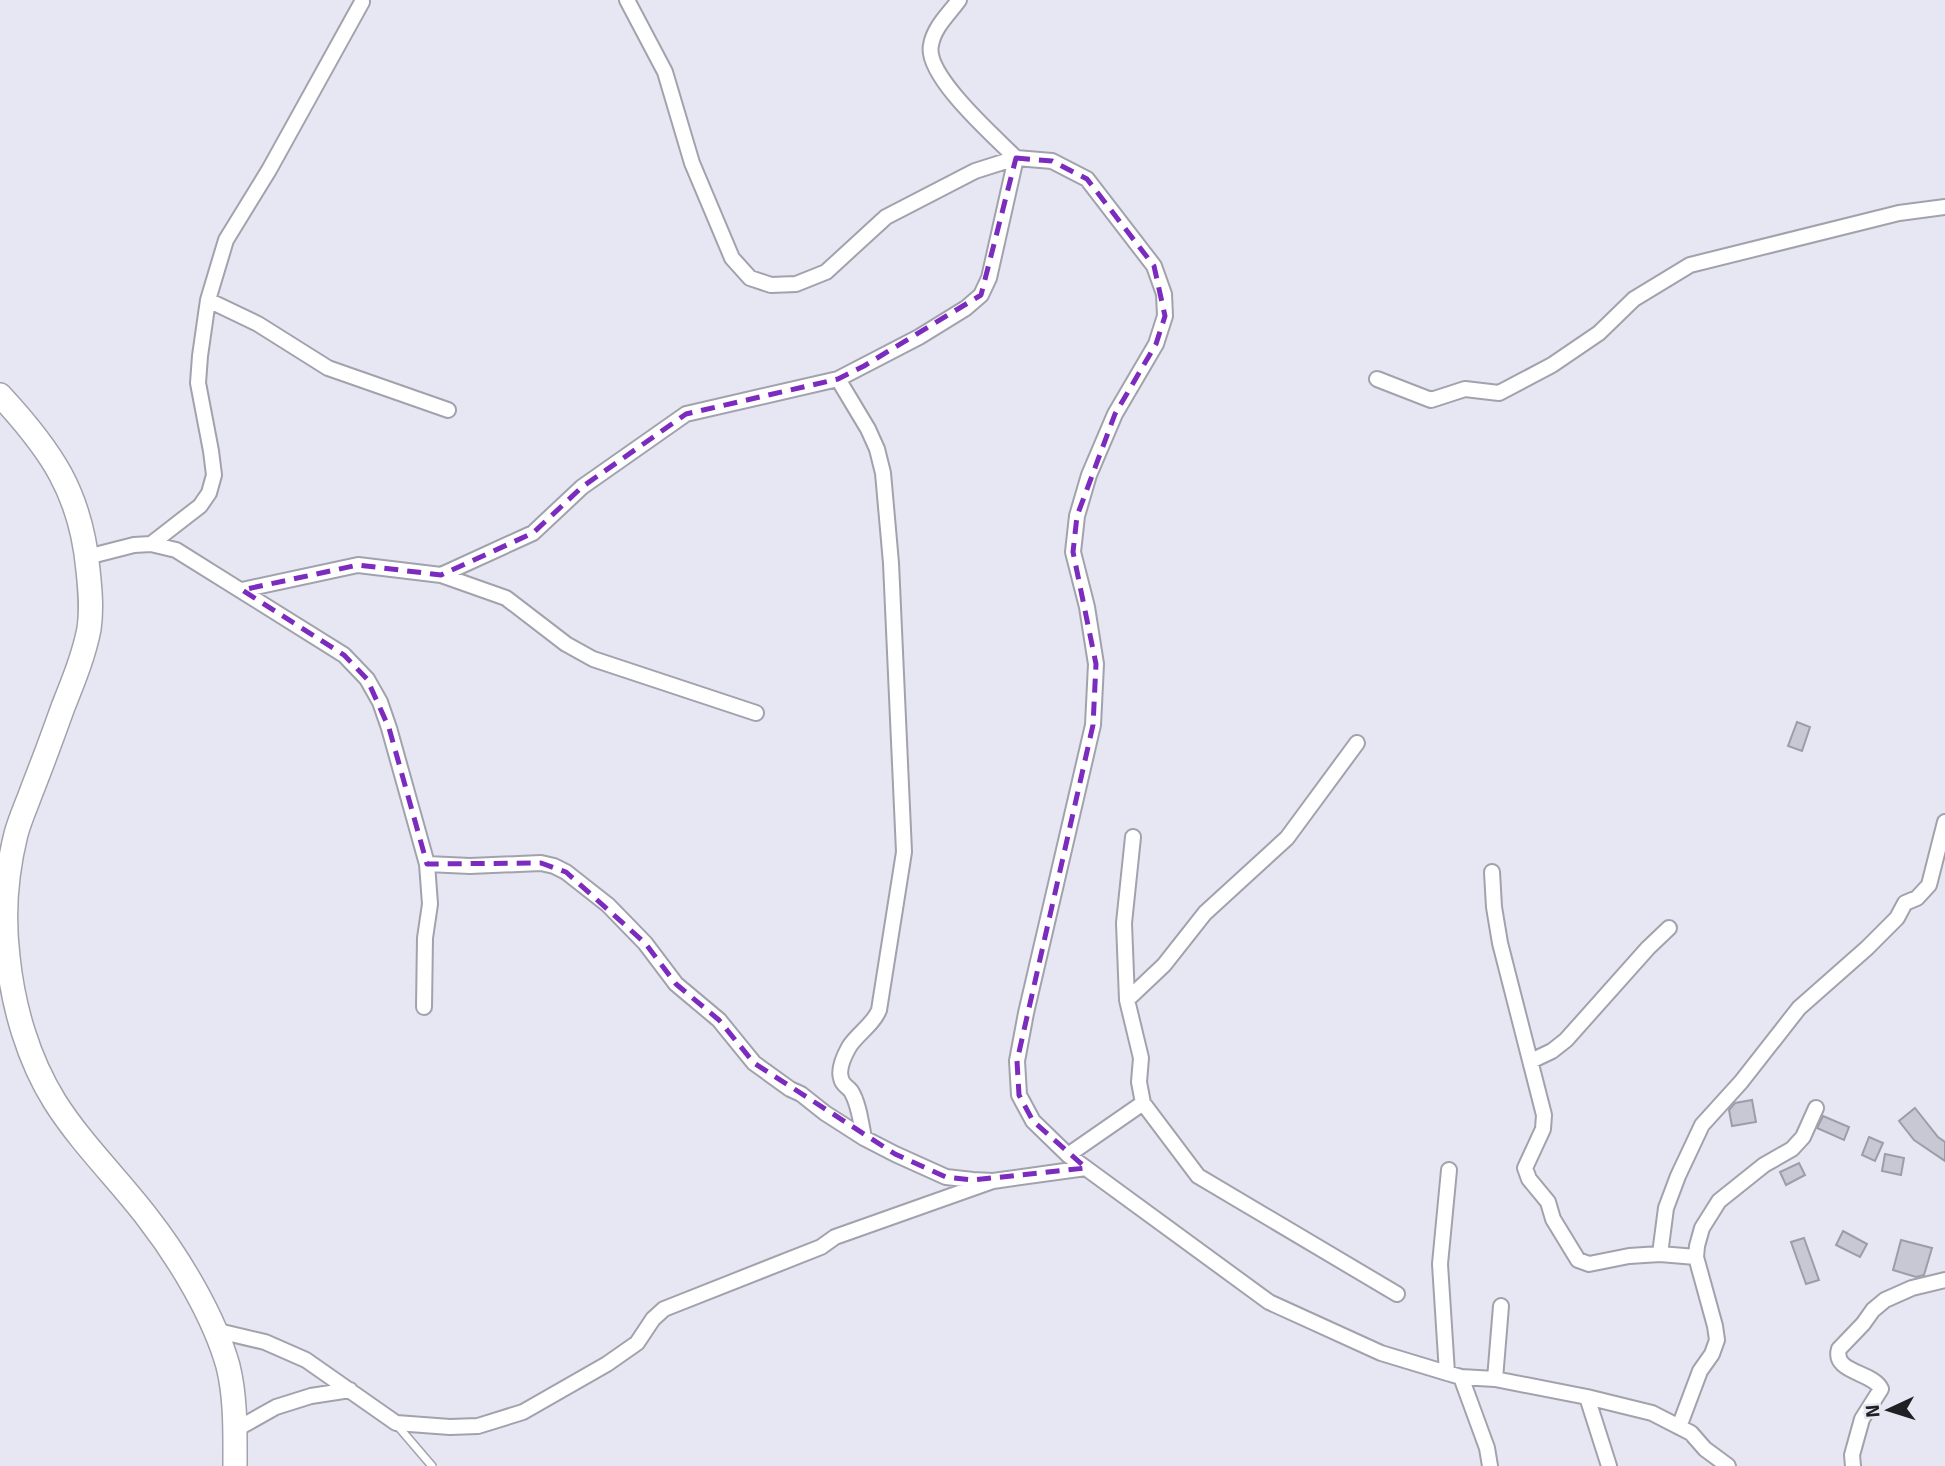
<svg xmlns="http://www.w3.org/2000/svg" width="1945" height="1466" font-family="Signika,sans-serif">
  <style>
    .building { fill: #c8c8d4; stroke: #9d9da8; stroke-width: 2 }
    .lines { fill: none; stroke-linecap: round; stroke-linejoin: round }
    .lane-casing { stroke: #a2a2ad; stroke-width: 10 }
    .street-casing { stroke: #a2a2ad; stroke-width: 18 }
    .primary-casing { stroke: #a2a2ad; stroke-width: 26 }
    .lane { stroke: #fff; stroke-width: 7 }
    .street { stroke: #fff; stroke-width: 14 }
    .primary { stroke: #fff; stroke-width: 23 }
    .marked { fill: none; stroke: #7b2cbf; stroke-width: 5; stroke-dasharray: 14 9; stroke-linejoin: round }
  </style>
  <rect width="100%" height="100%" fill="#e7e7f3"/>
  <path class="building" d="M 1797,722 L 1810,727 L 1802,751 L 1788,746 Z
    M 1752,1100 L 1756,1122 L 1732,1126 L 1729,1110 L 1735,1103 Z
    M 1915,1108 L 1938,1137 L 1945,1142 L 1945,1161 L 1914,1140 L 1899,1121 Z
    M 1823,1116 L 1849,1127 L 1844,1140 L 1817,1128 Z
    M 1869,1137 L 1883,1143 L 1875,1161 L 1862,1155 Z
    M 1885,1154 L 1904,1158 L 1901,1175 L 1882,1171 Z
    M 1799,1163 L 1805,1175 L 1786,1185 L 1780,1172 Z
    M 1843,1231 L 1867,1244 L 1860,1257 L 1836,1245 Z
    M 1804,1238 L 1819,1280 L 1806,1284 L 1791,1242 Z
    M 1901,1240 L 1932,1248 L 1924,1275 L 1916,1277 L 1893,1270 Z"/>
  <g class="lines">
    <defs>
      <path id="lane" d="M 396,1424 L 432,1466"/>
      <path id="street" d="M 627,0 L 665,72 L 692,163 L 732,258 L 750,278 L 771,285 L 796,284 L 826,272 L 886,217 L 975,171 L 1016,158 L 1052,161 L 1087,179 L 1154,266 L 1164,294 L 1165,316 L 1156,344 L 1115,414 L 1089,475 L 1077,516 L 1073,552 L 1087,607 L 1096,664 L 1093,725 L 1026,1013 L 1017,1061 L 1019,1095 L 1033,1121 L 1068,1155 L 1269,1302 L 1381,1353 L 1447,1373 L 1461,1377 L 1495,1379 L 1587,1397 L 1652,1413 L 1691,1433 L 1705,1449 L 1728,1466
        M 959,0 C 949,14 934,27 931,45 C 924,75 995,137 1016,158
        M 208,300 L 258,324 L 328,368 L 448,410
        M 838,379 L 868,429 L 877,449 L 883,473 L 891,563 L 904,852 L 879,1010 C 873,1025 857,1034 849,1047 C 844,1056 838,1069 841,1078 C 842,1085 847,1086 851,1091 C 859,1104 861,1123 864,1138
        M 1377,379 L 1431,400 L 1465,389 L 1499,393 L 1552,365 L 1599,333 L 1634,299 L 1690,265 L 1899,213 L 1945,207
        M 151,544 L 200,506 L 209,493 L 214,475 L 211,451 L 198,383 L 200,356 L 208,300 L 226,240 L 269,170 L 362,2
        M 87,557 L 134,545 L 151,544 L 176,550 L 344,655 L 367,679 L 380,702 L 389,728 L 427,864 L 430,904 L 425,938 L 424,1007
        M 441,575 L 533,533 L 582,487 L 686,414 L 838,379 L 919,337 L 966,308 L 981,295 L 989,278 L 1016,158
        M 242,590 L 358,565 L 441,575 L 506,598 L 566,644 L 593,659 L 756,713
        M 427,864 L 470,866 L 541,863 L 554,866 L 566,872 L 608,905 L 645,943 L 676,984 L 719,1020 L 754,1063 L 790,1089 L 801,1094 L 825,1113 L 864,1138 L 895,1154 L 946,1177 L 973,1180 L 993,1181 L 1086,1168
        M 1492,872 L 1494,907 L 1500,943 L 1544,1115 L 1543,1129 L 1525,1168 L 1529,1179 L 1548,1202 L 1553,1219 L 1578,1260 L 1589,1264 L 1629,1256 L 1660,1254 L 1696,1257
        M 1127,1000 L 1164,965 L 1205,913 L 1287,838 L 1357,743
        M 1531,1061 L 1552,1051 L 1566,1040 L 1648,948 L 1669,928
        M 1143,1103 L 1198,1176 L 1397,1294
        M 1068,1155 L 1143,1103 L 1139,1082 L 1141,1058 L 1127,1000 L 1124,923 L 1133,837
        M 1660,1254 L 1666,1208 L 1678,1176 L 1702,1125 L 1741,1082 L 1799,1008 L 1867,948 L 1897,918 L 1905,903 L 1917,898 L 1929,885 L 1945,822
        M 214,1330 L 265,1342 L 306,1360 L 396,1423 L 450,1427 L 478,1426 L 523,1412 L 607,1364 L 637,1343 L 653,1319 L 664,1309 L 821,1247 L 835,1237 L 993,1181
        M 1447,1373 L 1440,1264 L 1449,1170
        M 1461,1377 L 1487,1448 L 1490,1466
        M 1495,1379 L 1501,1306
        M 1587,1397 L 1609,1466
        M 1679,1427 L 1700,1371 L 1712,1354 L 1717,1340 L 1715,1326 L 1696,1257 L 1697,1246 L 1702,1228 L 1719,1201 L 1764,1165 L 1792,1149 L 1803,1137 L 1816,1108
        M 235,1430 L 276,1407 L 311,1396 L 350,1390
        M 1853,1466 L 1852,1455 L 1862,1419 L 1881,1389 C 1874,1372 1832,1373 1839,1349 L 1863,1324 L 1873,1310 L 1885,1300 L 1912,1288 L 1945,1280"/>
      <path id="primary" d="M 0,395 C 51,450 81,493 88,570 C 90,589 92,609 89,629 C 84,655 73,682 63,707 C 53,735 43,762 32,790 C 27,804 20,819 16,834 C 6,874 3,916 8,957 C 13,1006 28,1059 55,1102 C 81,1143 117,1178 147,1217 C 179,1258 214,1316 228,1366 C 236,1398 235,1434 235,1466"/>
    </defs>
    <use href="#lane" class="lane-casing"/>
    <use href="#street" class="street-casing"/>
    <use href="#primary" class="primary-casing"/>
    <use href="#lane" class="lane"/>
    <use href="#street" class="street"/>
    <use href="#primary" class="primary"/>
  </g>
  <path class="marked" d="M 1016,158 L 1052,161 L 1087,179 L 1154,266 L 1165,316 L 1156,344 L 1115,414 L 1077,516 L 1073,552 L 1096,664 L 1093,725 L 1017,1061 L 1019,1095 L 1033,1121 L 1086,1168 L 973,1180 L 946,1177 L 895,1154 L 754,1063 L 719,1020 L 676,984 L 645,943 L 566,872 L 541,863 L 427,864 L 389,728 L 367,679 L 344,655 L 242,590 L 358,565 L 441,575 L 533,533 L 582,487 L 686,414 L 838,379 L 864,366 L 981,295 Z"/>
  <g transform="translate(1889 1410) rotate(266)" stroke="#e7e7f3" stroke-width="5" paint-order="stroke">
  <path d="M0-5L12 26L0 18L-12 26Z" fill="#1f1f24"/>
  <text y="-10" font-size="19" font-weight="bold" text-anchor="middle" fill="#1f1f24">N</text>
  </g>
</svg>
